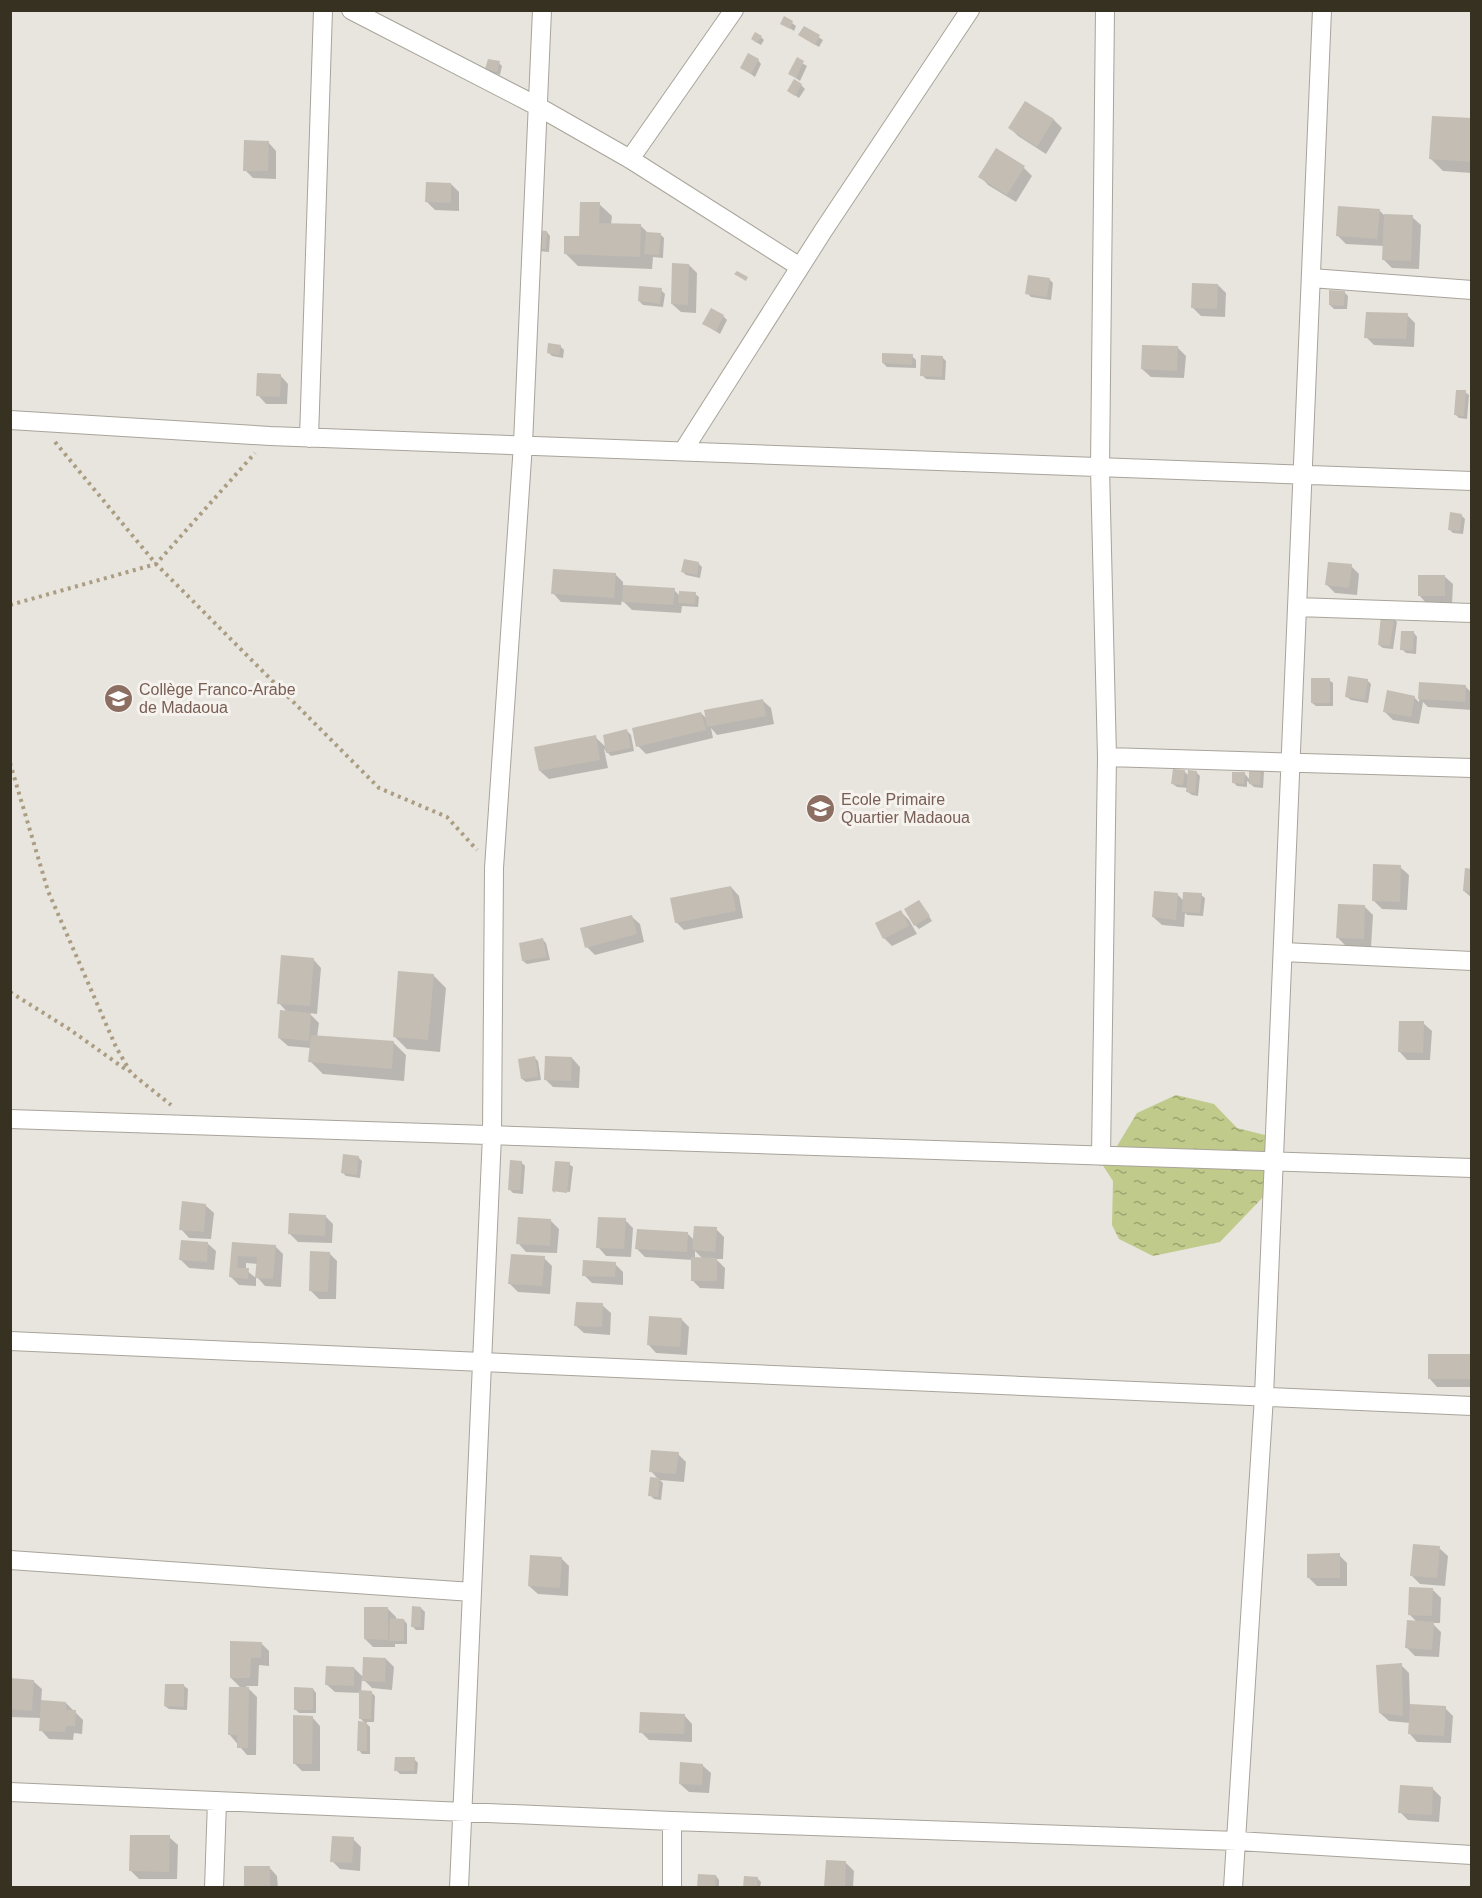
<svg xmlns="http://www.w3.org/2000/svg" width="1482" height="1898" font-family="Arial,sans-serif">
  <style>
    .water { fill: url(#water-ripples) }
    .shadow { fill: #0003; fill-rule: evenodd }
    .building { fill: #c3bdb4 }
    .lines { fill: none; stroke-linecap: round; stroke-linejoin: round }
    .minor-casing { stroke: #a8a49a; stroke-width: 20 }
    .path { stroke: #aa9d81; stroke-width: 4; stroke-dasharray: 3 4.5; stroke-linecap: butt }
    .minor { stroke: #fff; stroke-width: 18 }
    .labels { text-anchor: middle; stroke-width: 6; stroke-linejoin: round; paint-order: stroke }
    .education-label { font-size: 16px; fill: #785e54; stroke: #f6f2ee; text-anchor: start }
  </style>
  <defs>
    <pattern id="water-ripples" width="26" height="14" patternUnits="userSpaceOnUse" patternTransform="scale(1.5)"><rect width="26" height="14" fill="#c0ca8a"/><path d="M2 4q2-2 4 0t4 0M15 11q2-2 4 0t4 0" fill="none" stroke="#9da570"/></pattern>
  </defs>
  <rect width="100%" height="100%" fill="#e8e4de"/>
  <path class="water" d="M 1176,1095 L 1214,1104 L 1237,1128 L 1265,1135 L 1272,1162 L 1265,1195 L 1220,1242 L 1153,1256 L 1119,1239 L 1112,1225 L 1113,1181 L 1102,1164 L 1111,1156 L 1137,1113 Z"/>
  <path class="shadow" d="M 782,23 L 792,23 L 796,26 L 794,31 Z
    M 804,28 L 823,40 L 819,47 L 804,38 Z
    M 761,37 L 764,40 L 761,45 L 756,42 Z
    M 758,60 L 761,64 L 755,77 L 742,68 Z
    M 797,60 L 807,66 L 800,81 L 790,74 Z
    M 499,63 L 502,66 L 500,75 L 490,72 L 487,69 Z
    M 801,85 L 805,89 L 799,98 L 789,91 Z
    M 1026,103 L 1054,120 L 1062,128 L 1046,154 L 1018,136 L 1010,128 Z
    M 1472,120 L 1472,173 L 1443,171 L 1430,158 Z
    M 268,142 L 276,151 L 276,179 L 253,178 L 245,170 Z
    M 996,150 L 1024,168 L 1032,176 L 1016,202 L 988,185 L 980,176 Z
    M 451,184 L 459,192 L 459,211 L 435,210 L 427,202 Z
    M 599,204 L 612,216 L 611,225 L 641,226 L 649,234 L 661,235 L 664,238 L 663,258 L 653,257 L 652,269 L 578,266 L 565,253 L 581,237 Z
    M 1379,210 L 1385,216 L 1412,217 L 1421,225 L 1419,269 L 1392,268 L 1384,260 L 1384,246 L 1346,244 L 1337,235 Z
    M 547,232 L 550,236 L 549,252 L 538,251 Z
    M 689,265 L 697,273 L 696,313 L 681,312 L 672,304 Z
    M 1049,279 L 1053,283 L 1051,300 L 1031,297 L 1027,293 Z
    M 1218,285 L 1226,293 L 1225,317 L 1201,316 L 1193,308 Z
    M 661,290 L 665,294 L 663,307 L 643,305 L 639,301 Z
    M 1344,292 L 1348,296 L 1347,309 L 1334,309 L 1330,305 Z
    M 1407,315 L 1415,323 L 1414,347 L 1374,345 L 1366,337 Z
    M 723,316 L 727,320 L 720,334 L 704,324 Z
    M 560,346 L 564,350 L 563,358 L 552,356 L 548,352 Z
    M 1177,347 L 1186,356 L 1184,378 L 1151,377 L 1142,369 Z
    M 912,356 L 916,360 L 916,368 L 887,367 L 883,363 Z
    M 942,357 L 946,361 L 945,380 L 926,379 L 922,375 Z
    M 280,375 L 288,384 L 287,404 L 266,404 L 258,395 Z
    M 1465,392 L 1469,395 L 1467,419 L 1459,418 L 1456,415 Z
    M 1461,515 L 1465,519 L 1463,534 L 1453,533 L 1450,530 Z
    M 698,563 L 702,567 L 700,578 L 686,575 L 683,572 Z
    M 1351,566 L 1359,574 L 1357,595 L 1335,593 L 1327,585 Z
    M 615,574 L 623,582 L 623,587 L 674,590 L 680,596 L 695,594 L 699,597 L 698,607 L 682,606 L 681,613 L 632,610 L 622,600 L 621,605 L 561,602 L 553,593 Z
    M 1444,576 L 1453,584 L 1452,604 L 1427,604 L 1419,595 Z
    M 1393,618 L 1397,622 L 1393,649 L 1383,648 L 1379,645 Z
    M 1414,633 L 1417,637 L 1416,654 L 1406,653 L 1402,649 Z
    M 1329,680 L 1333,683 L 1333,706 L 1316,706 L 1312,703 Z
    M 1367,680 L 1371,684 L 1368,703 L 1351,700 L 1347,697 Z
    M 1421,683 L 1465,686 L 1472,693 L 1472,710 L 1428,707 L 1423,702 L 1419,724 L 1393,720 L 1384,711 L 1414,697 L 1419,702 Z
    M 762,700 L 771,708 L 774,724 L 717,735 L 711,728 L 713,738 L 646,754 L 638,746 L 701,713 L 708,720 Z
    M 627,731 L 631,735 L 634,751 L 611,756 L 604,749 L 608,768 L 549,779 L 540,771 L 595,737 L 607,748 Z
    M 1260,769 L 1264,772 L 1263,788 L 1254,787 L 1247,781 L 1247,787 L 1237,786 L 1233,782 L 1244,773 L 1250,780 Z
    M 1184,771 L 1189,776 L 1196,772 L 1200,776 L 1198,796 L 1192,795 L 1188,792 L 1188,788 L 1177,787 L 1173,784 Z
    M 1400,867 L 1409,875 L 1407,910 L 1382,909 L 1374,901 Z
    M 1472,870 L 1472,898 L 1464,891 Z
    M 731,887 L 739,896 L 743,918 L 684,930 L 676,922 Z
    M 1178,895 L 1184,901 L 1201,895 L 1205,898 L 1203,916 L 1187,915 L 1185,913 L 1184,927 L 1162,925 L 1153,917 Z
    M 919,901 L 932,921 L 919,929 L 915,925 Z
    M 1365,907 L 1373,915 L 1371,947 L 1346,946 L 1337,937 Z
    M 901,912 L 909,920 L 917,934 L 892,946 L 884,938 Z
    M 631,916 L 640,924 L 644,942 L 595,955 L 587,947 Z
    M 543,940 L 546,943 L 550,960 L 527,964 L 523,961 Z
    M 313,959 L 321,968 L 317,1014 L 309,1013 L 319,1023 L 317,1037 L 394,1043 L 406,1055 L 404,1081 L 323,1074 L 310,1061 L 311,1048 L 288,1046 L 279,1038 L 288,1013 L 279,1003 Z
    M 433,975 L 446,988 L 440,1052 L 407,1049 L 394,1036 Z
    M 1423,1023 L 1432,1031 L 1430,1060 L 1407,1060 L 1399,1051 Z
    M 535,1058 L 538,1061 L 541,1080 L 526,1082 L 522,1079 Z
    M 572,1058 L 580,1067 L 579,1088 L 553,1087 L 545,1079 Z
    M 358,1157 L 362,1161 L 360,1178 L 346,1176 L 343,1173 Z
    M 521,1162 L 525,1166 L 523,1194 L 513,1193 L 509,1189 Z
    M 569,1164 L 573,1167 L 570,1192 L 555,1190 L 555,1193 L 553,1191 Z
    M 205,1205 L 214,1213 L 211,1239 L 189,1238 L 181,1229 Z
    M 325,1216 L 333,1224 L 332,1243 L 298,1242 L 290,1234 Z
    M 625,1220 L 633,1228 L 631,1257 L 606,1256 L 598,1247 Z
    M 551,1221 L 559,1229 L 557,1253 L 526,1252 L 518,1243 Z
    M 716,1229 L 724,1237 L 723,1259 L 716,1259 L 725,1268 L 724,1289 L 700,1288 L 692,1280 L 693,1260 L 645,1257 L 637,1249 L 687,1233 L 694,1240 ZM 695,1251 L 703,1259 L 695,1259 Z
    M 207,1243 L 216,1251 L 214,1270 L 189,1268 L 181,1260 Z
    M 233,1244 L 275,1246 L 283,1254 L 281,1287 L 265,1286 L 257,1277 L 258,1264 L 246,1263 L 246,1270 L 256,1278 L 256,1286 L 239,1285 L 231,1277 Z
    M 329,1253 L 337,1261 L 336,1299 L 319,1299 L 310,1290 Z
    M 544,1258 L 552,1266 L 550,1294 L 518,1292 L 510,1284 Z
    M 615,1264 L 623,1272 L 623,1285 L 592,1283 L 584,1275 Z
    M 602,1305 L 611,1313 L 610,1335 L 584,1333 L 575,1325 Z
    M 681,1319 L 689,1327 L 687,1355 L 656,1353 L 648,1344 Z
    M 1472,1356 L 1472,1387 L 1437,1387 L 1429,1378 Z
    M 678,1454 L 686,1462 L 684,1482 L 660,1480 L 663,1483 L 661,1500 L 654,1499 L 650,1495 L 658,1479 L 651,1471 Z
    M 1439,1548 L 1448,1556 L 1445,1586 L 1420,1584 L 1412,1576 Z
    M 1339,1555 L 1347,1563 L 1347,1586 L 1317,1586 L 1308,1577 Z
    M 561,1558 L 569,1566 L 568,1596 L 538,1594 L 529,1586 Z
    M 1433,1590 L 1441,1598 L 1440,1623 L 1432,1623 L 1441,1632 L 1439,1657 L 1415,1656 L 1407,1648 L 1418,1623 L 1409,1614 Z
    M 421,1608 L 425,1612 L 424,1630 L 416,1630 L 412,1626 Z
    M 388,1609 L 396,1617 L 396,1620 L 404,1620 L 407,1624 L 407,1644 L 395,1644 L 395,1647 L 373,1647 L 365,1639 Z
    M 261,1643 L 269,1651 L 269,1666 L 259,1665 L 258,1686 L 246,1686 L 257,1697 L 256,1755 L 247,1755 L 229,1734 L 242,1689 L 231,1678 Z
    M 386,1659 L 394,1667 L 392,1690 L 372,1688 L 362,1678 L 361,1692 L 371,1692 L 375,1696 L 374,1722 L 365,1722 L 370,1727 L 370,1754 L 362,1754 L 359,1750 L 365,1723 L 360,1718 L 361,1693 L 335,1692 L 326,1684 L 354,1668 L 364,1678 Z
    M 1401,1665 L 1409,1673 L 1410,1706 L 1445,1708 L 1453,1716 L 1451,1743 L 1417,1742 L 1409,1733 L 1410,1723 L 1389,1721 L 1380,1713 Z
    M 10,1680 L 33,1681 L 42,1689 L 41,1702 L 66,1703 L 83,1720 L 82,1734 L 74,1733 L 73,1740 L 49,1739 L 41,1730 L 42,1718 L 10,1717 Z
    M 184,1686 L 188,1689 L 187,1710 L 169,1709 L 165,1706 Z
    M 313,1689 L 316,1693 L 316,1713 L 299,1713 L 295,1709 Z
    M 684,1715 L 692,1724 L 692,1742 L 649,1740 L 641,1732 Z
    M 312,1717 L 320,1726 L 320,1771 L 302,1771 L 294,1763 Z
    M 414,1759 L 418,1763 L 417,1774 L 400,1774 L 396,1770 Z
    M 702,1765 L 711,1773 L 709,1793 L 689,1792 L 680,1784 Z
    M 1433,1789 L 1441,1797 L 1439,1822 L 1408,1820 L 1400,1812 Z
    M 169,1837 L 178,1845 L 177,1879 L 139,1879 L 131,1871 Z
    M 353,1839 L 361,1847 L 360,1871 L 340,1869 L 332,1861 Z
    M 846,1863 L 854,1871 L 853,1888 L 826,1888 Z
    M 269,1867 L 277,1876 L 278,1888 L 246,1888 Z
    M 716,1876 L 719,1880 L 719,1888 L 699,1888 Z
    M 757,1878 L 761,1882 L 760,1888 L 744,1888 Z"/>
  <path class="building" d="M 784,16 L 793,21 L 790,29 L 780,24 Z
    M 804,26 L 820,35 L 815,45 L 798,35 Z
    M 755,32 L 762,36 L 757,43 L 751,39 Z
    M 748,53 L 759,59 L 751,74 L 740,68 Z
    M 797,57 L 804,61 L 796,78 L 788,74 Z
    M 488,59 L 500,61 L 497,72 L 485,69 Z
    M 794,79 L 802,84 L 795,96 L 787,91 Z
    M 1025,101 L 1054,119 L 1037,147 L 1008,128 Z
    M 1432,116 L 1472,118 L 1472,162 L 1429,159 Z
    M 244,140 L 269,141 L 268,171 L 243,171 Z
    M 996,148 L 1025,166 L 1007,195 L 978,177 Z
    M 426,182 L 451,183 L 451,203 L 425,202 Z
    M 580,202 L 600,202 L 599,223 L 641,224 L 640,257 L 564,254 L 564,236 L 579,236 Z
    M 1338,206 L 1380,209 L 1377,239 L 1336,236 Z
    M 1384,214 L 1413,215 L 1411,261 L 1382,260 Z
    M 534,230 L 547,231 L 546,249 L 533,248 Z
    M 646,232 L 661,233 L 659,255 L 644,254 Z
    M 672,263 L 689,264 L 688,305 L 671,304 Z
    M 737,271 L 748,277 L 746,281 L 734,274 Z
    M 1028,275 L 1050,278 L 1047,297 L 1025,294 Z
    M 1192,283 L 1218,284 L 1217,309 L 1191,308 Z
    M 639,286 L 662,288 L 660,304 L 638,301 Z
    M 1329,290 L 1345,291 L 1344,306 L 1329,305 Z
    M 711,308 L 724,315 L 716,331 L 702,324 Z
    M 1366,312 L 1408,313 L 1406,339 L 1364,338 Z
    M 548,343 L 561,345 L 559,355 L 547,353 Z
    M 1142,345 L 1178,346 L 1177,371 L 1141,369 Z
    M 882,353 L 913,354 L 912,365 L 882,363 Z
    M 921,355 L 943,356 L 942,377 L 920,376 Z
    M 257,373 L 281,374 L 280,397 L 256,396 Z
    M 1456,390 L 1466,390 L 1464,416 L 1454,415 Z
    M 1450,512 L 1462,514 L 1460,531 L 1448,530 Z
    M 684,559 L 699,562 L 697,575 L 681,572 Z
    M 1328,562 L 1352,564 L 1349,588 L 1325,585 Z
    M 553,569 L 616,573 L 614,598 L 551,594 Z
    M 1418,575 L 1445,575 L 1445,596 L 1418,596 Z
    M 623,585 L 675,588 L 673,605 L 622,602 Z
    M 679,591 L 696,592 L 695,604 L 678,603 Z
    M 1381,615 L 1394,617 L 1390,646 L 1378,645 Z
    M 1401,631 L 1414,631 L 1413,651 L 1400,650 Z
    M 1348,676 L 1368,679 L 1365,700 L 1345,697 Z
    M 1311,678 L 1330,678 L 1330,703 L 1311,703 Z
    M 1419,682 L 1466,685 L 1465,702 L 1418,699 Z
    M 1387,690 L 1415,696 L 1411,717 L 1383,712 Z
    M 763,699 L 766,716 L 707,727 L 704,710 Z
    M 701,712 L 706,730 L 636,747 L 632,728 Z
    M 627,729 L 631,748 L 606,753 L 603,735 Z
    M 596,735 L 600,760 L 539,771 L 534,747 Z
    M 1249,767 L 1261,767 L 1260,785 L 1249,784 Z
    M 1173,769 L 1185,770 L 1183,785 L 1171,784 Z
    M 1188,770 L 1197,771 L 1195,793 L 1186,792 Z
    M 1232,772 L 1245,772 L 1244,784 L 1232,783 Z
    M 1373,864 L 1401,865 L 1400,902 L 1372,901 Z
    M 1465,868 L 1472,869 L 1472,892 L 1463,891 Z
    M 731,886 L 736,911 L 675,923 L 670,898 Z
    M 1154,891 L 1178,893 L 1176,920 L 1152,917 Z
    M 1183,892 L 1202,893 L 1200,913 L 1182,912 Z
    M 919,900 L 930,916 L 914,926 L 904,909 Z
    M 1338,904 L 1365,905 L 1364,939 L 1336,938 Z
    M 901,910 L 909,926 L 883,939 L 875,923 Z
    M 632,915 L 637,934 L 585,948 L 580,928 Z
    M 543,938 L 547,957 L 522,961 L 519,943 Z
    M 281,955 L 314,958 L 310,1006 L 277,1004 Z
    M 398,971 L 434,974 L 428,1040 L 393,1037 Z
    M 280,1010 L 311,1013 L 309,1041 L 278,1038 Z
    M 1399,1021 L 1424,1021 L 1423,1053 L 1398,1052 Z
    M 311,1035 L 394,1041 L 392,1069 L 308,1062 Z
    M 535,1056 L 538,1077 L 521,1079 L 518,1059 Z
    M 545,1056 L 572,1057 L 571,1081 L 544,1080 Z
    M 343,1154 L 359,1156 L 357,1175 L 341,1173 Z
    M 510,1160 L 522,1161 L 520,1190 L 508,1190 Z
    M 555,1161 L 570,1162 L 567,1193 L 552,1191 Z
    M 182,1201 L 206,1204 L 204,1232 L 179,1230 Z
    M 289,1213 L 326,1215 L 325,1236 L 288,1234 Z
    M 518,1217 L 551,1219 L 550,1246 L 516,1244 Z
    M 598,1217 L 626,1218 L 624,1249 L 596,1248 Z
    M 694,1226 L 717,1227 L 715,1252 L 692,1250 Z
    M 637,1229 L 688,1232 L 687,1252 L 635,1249 Z
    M 181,1240 L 208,1242 L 207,1262 L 179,1260 Z
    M 232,1242 L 276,1245 L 273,1279 L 255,1278 L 257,1257 L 238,1256 L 237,1268 L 249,1268 L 248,1279 L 229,1277 Z
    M 310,1251 L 330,1252 L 328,1292 L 309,1291 Z
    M 511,1254 L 545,1256 L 542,1286 L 508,1284 Z
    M 691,1257 L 717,1258 L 717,1281 L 691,1281 Z
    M 583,1260 L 616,1262 L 615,1277 L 582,1276 Z
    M 576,1302 L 603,1303 L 602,1327 L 574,1326 Z
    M 649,1316 L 682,1318 L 680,1347 L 647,1345 Z
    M 1428,1354 L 1472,1354 L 1472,1379 L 1428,1379 Z
    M 651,1450 L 679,1452 L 676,1474 L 649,1472 Z
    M 650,1477 L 660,1478 L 658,1497 L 648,1496 Z
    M 1413,1544 L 1440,1546 L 1437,1578 L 1410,1576 Z
    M 1340,1553 L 1340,1578 L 1307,1578 L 1307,1554 Z
    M 530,1555 L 562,1557 L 560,1588 L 528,1586 Z
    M 1409,1587 L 1433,1588 L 1432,1616 L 1408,1615 Z
    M 412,1606 L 421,1607 L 421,1627 L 411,1627 Z
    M 364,1607 L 388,1607 L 388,1640 L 364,1639 Z
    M 390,1618 L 404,1619 L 404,1641 L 389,1641 Z
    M 1407,1620 L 1434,1622 L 1432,1650 L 1405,1648 Z
    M 230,1641 L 262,1642 L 261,1658 L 251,1658 L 250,1678 L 230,1678 Z
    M 363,1657 L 386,1658 L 385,1682 L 362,1681 Z
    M 1402,1663 L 1403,1716 L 1379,1713 L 1376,1665 Z
    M 326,1666 L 354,1667 L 354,1686 L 325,1685 Z
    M 10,1678 L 34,1680 L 32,1711 L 10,1709 Z
    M 165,1684 L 184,1684 L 184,1707 L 164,1706 Z
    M 229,1687 L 249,1687 L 248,1748 L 237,1748 L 237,1735 L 228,1735 Z
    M 294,1687 L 313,1688 L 313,1710 L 294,1710 Z
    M 359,1690 L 372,1691 L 371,1719 L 359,1719 Z
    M 41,1700 L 66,1702 L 66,1710 L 76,1710 L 75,1726 L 66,1726 L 65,1732 L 39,1731 Z
    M 1410,1704 L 1446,1706 L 1444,1736 L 1408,1734 Z
    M 640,1712 L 685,1714 L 684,1734 L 639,1733 Z
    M 293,1715 L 313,1716 L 312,1764 L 293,1764 Z
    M 358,1721 L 367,1722 L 367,1751 L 357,1751 Z
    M 395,1757 L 415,1757 L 414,1771 L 394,1771 Z
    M 680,1762 L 703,1764 L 702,1785 L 679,1784 Z
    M 1400,1785 L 1433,1787 L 1432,1815 L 1398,1813 Z
    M 130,1835 L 170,1835 L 169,1872 L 129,1871 Z
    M 332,1836 L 354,1837 L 352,1863 L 330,1862 Z
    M 826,1860 L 846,1861 L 845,1888 L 824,1888 Z
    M 244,1866 L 270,1866 L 270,1888 L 244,1888 Z
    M 698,1874 L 716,1875 L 715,1888 L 697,1888 Z
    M 744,1876 L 758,1877 L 757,1888 L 743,1888 Z"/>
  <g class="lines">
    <defs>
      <path id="minor" d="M 351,10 L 537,106 L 630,159 L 800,267
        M 630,159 L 734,10
        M 1311,278 L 1472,290
        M 10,420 L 270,436 L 1472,481
        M 309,438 L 323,10
        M 683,451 L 823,231 L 970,10
        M 1297,607 L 1472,613
        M 1107,757 L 1472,768
        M 1283,952 L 1472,961
        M 10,1119 L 1472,1168
        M 1101,1156 L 1107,757 L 1100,468 L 1105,10
        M 10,1341 L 1472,1406
        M 10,1560 L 472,1592
        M 10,1792 L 672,1821 L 1237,1841 L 1472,1855
        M 672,1821 L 672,1888
        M 214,1888 L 217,1801
        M 459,1888 L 492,1135 L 494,868 L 523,444 L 542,10
        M 1233,1888 L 1264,1396 L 1322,10"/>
    </defs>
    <use href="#minor" class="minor-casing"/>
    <path class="path" d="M 55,442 L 156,564 L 379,788 L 447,817 L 477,850
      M 10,605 L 156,564 L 255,453
      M 10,763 L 48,891 L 116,1047 L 131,1073 L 171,1105
      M 10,992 L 69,1029 L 128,1071"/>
    <use href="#minor" class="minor"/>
  </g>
  <defs>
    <symbol id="school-disc" viewBox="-11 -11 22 22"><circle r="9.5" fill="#8d6e63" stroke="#f6f2ee"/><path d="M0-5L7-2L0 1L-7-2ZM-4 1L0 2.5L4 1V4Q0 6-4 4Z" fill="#fff"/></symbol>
  </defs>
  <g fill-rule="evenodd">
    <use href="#school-disc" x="102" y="682" width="33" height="33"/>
    <use href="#school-disc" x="804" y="792" width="33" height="33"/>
  </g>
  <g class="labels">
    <g class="education-label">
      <text x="139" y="695">Collège Franco-Arabe<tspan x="139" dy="18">de Madaoua</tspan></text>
      <text x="841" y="805">Ecole Primaire<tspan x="841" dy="18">Quartier Madaoua</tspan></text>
    </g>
  </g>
  <rect width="1482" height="1898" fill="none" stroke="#373121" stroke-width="24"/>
</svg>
